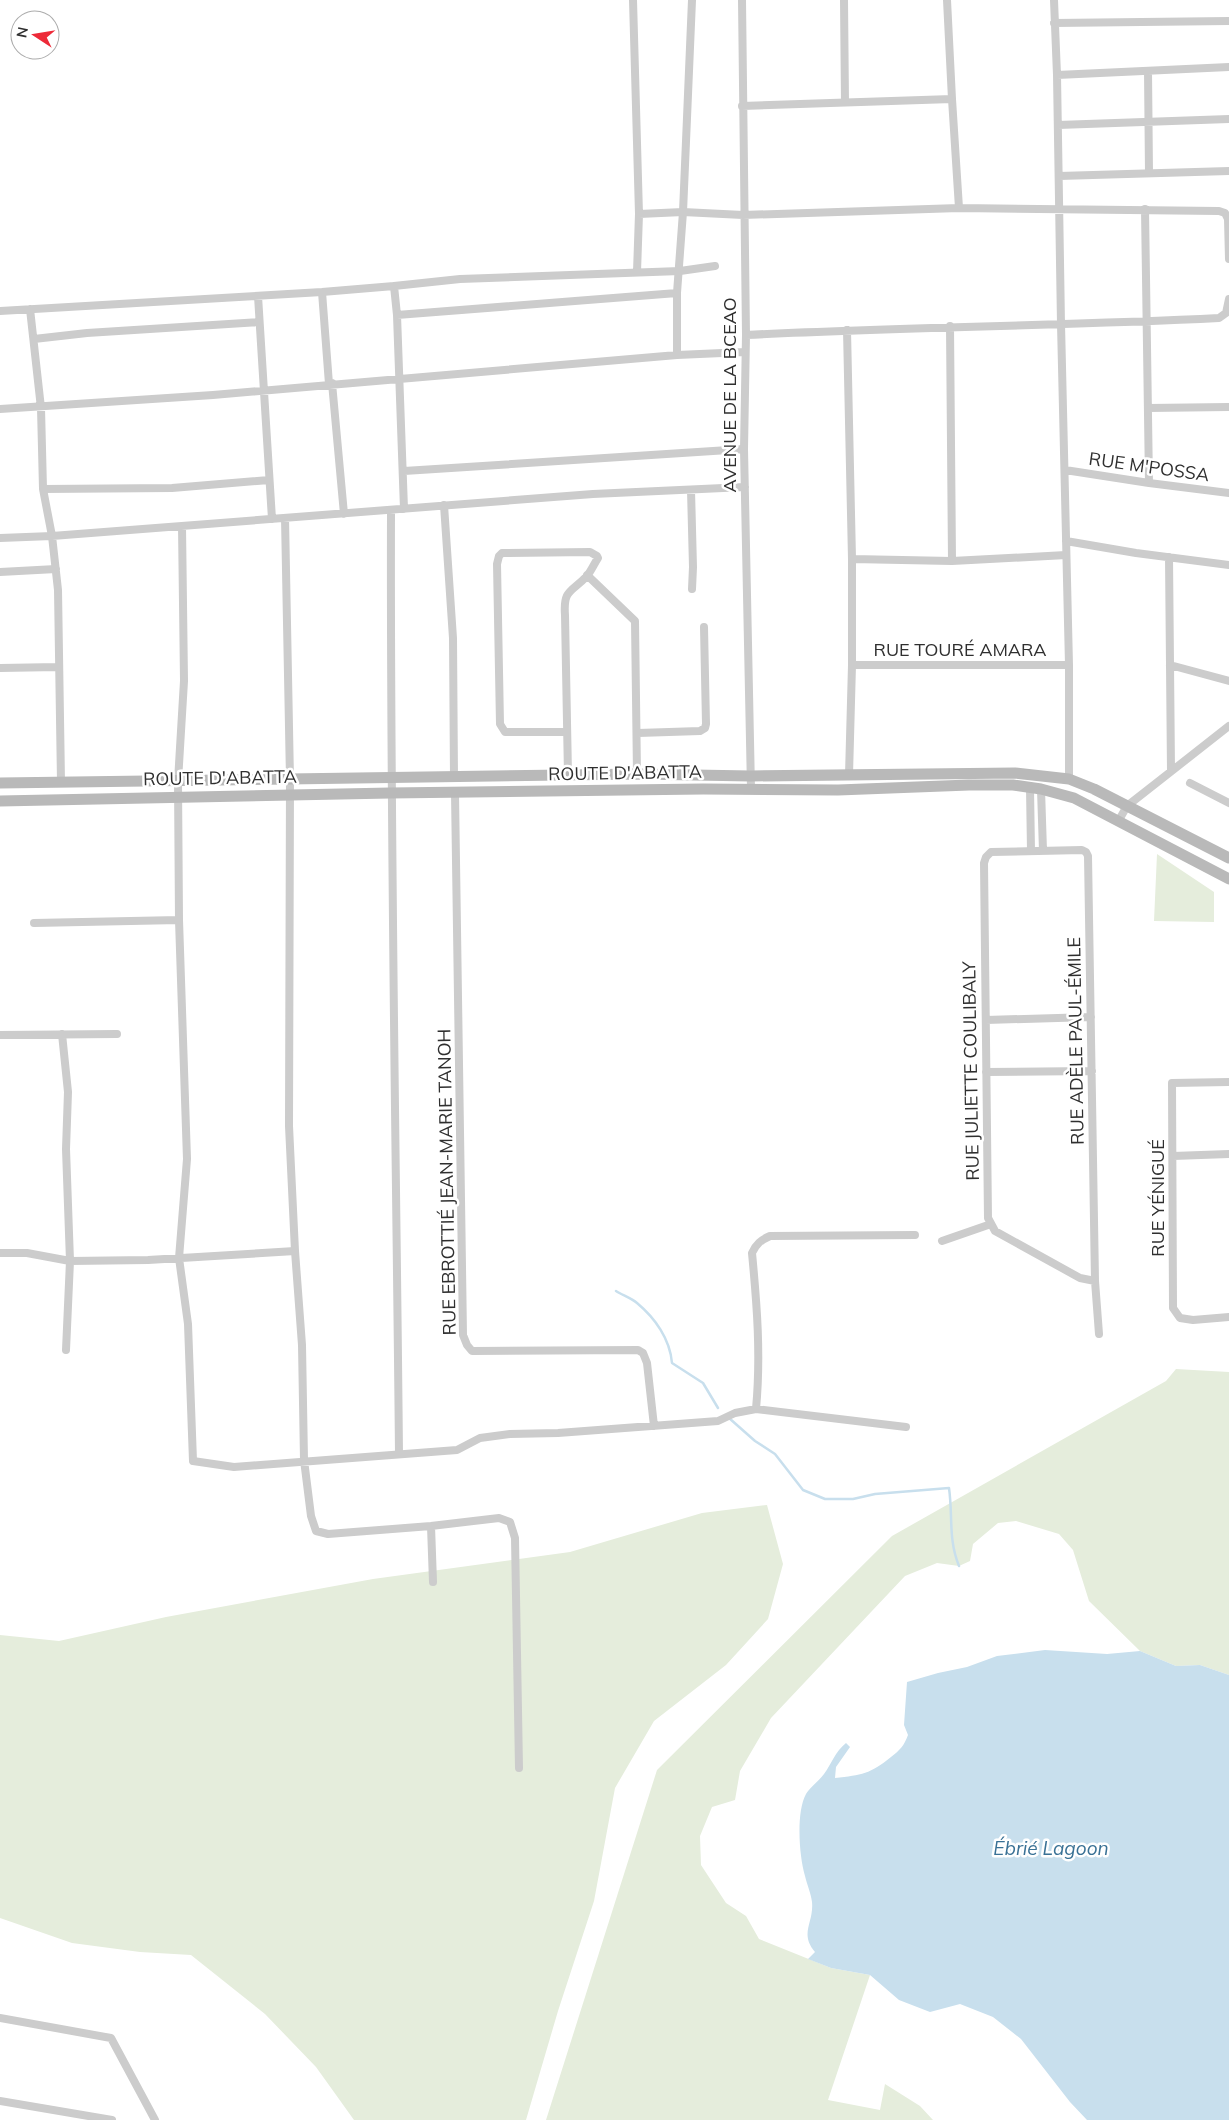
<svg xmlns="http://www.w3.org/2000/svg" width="1229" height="2120" font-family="Mulish,sans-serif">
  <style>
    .green { fill: #e5eddc }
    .water { fill: #c8dfed }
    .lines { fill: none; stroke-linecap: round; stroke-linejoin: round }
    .stream { stroke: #c8dfed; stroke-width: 2.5 }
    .street { stroke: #ccc; stroke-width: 8 }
    .secondary { stroke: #b9b9b9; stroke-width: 11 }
    .labels { text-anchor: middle; stroke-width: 5; stroke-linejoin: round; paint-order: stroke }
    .street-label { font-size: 18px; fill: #2f2f2f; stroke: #fff }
    .water-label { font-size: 19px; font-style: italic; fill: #397195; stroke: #fff }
  </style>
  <rect width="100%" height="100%" fill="#fff"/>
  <path class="green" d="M 1157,854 L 1214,892 L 1214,922 L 1154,921 Z
    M 1176,1369 L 1229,1372 L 1229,1675 L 1200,1665 L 1176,1666 L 1140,1651 L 1089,1601 L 1073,1550 L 1059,1534 L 1016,1521 L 998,1523 L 973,1544 L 970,1561 L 959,1566 L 937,1563 L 905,1576 L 771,1718 L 740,1771 L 735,1800 L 712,1807 L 700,1836 L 701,1865 L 726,1903 L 746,1916 L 759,1939 L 831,1968 L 870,1975 L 828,2100 L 880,2110 L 885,2084 L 920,2106 L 933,2120 L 546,2120 L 657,1770 L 892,1536 L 1166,1381 Z
    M 767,1505 L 783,1564 L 768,1619 L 726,1665 L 654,1721 L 615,1788 L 594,1901 L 558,2011 L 526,2120 L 354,2120 L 316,2067 L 265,2014 L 191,1955 L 140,1952 L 72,1943 L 0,1918 L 0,1635 L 59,1641 L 166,1617 L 373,1579 L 570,1552 L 702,1513 Z"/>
  <path class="water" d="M 1045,1650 L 1107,1654 L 1140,1651 L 1176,1666 L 1200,1665 L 1229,1675 L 1229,2120 L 1087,2120 L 1070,2102 L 1021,2039 L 993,2017 L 960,2004 L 930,2012 L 899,2000 L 870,1975 L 831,1968 L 808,1959 L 815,1952 C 799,1933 814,1923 812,1902 C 811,1893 807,1885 805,1876 C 799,1856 796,1812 806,1794 C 810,1787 819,1781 824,1774 C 832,1763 835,1752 846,1743 L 850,1747 L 836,1767 L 835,1778 C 862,1775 870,1774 891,1757 C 900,1750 904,1746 908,1735 L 904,1725 L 907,1682 L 938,1673 L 967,1667 L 997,1656 Z"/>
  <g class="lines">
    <path class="stream" d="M 616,1291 C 622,1295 631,1298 637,1303 C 655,1318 670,1339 672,1363 L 703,1383 L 718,1408
      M 729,1418 L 755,1441 L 775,1454 L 803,1490 L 825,1499 L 853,1499 L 875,1494 L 949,1488 C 953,1516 948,1539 959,1566"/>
    <path class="street" d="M 633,0 L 639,214 L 683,212 L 743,215 L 959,208 L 1219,211 L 1225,213 L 1228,219 L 1229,259
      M 742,0 L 746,335 L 744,449 L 751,789
      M 844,0 L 845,102
      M 947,0 L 952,99
      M 1054,0 L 1057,75 L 1061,324 L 1069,665 L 1069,779
      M 1054,23 L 1229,21
      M 1148,71 L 1149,173
      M 1057,75 L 1229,67
      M 742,106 L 952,99 L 959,208
      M 1058,125 L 1229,119
      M 1059,176 L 1229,171
      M 1145,209 L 1149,483
      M 637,272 L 639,214
      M 394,286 L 460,279 L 680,271 L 715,266
      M 322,292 L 329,384
      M 258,296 L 272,519
      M 30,309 L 41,408 L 43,489 L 52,536 L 58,590 L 61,782
      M 0,311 L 322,292 L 394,286 L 397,315
      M 950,326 L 952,561
      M 847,330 L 852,559 L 852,665 L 849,775
      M 746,335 C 903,327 1061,326 1219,318 L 1226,313 L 1229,299
      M 34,339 L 87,333 L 259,322
      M 677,355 L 677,293 L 683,212 L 692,0
      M 332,383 L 344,514
      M 1148,408 L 1229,407
      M 0,409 L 213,395 L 677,355 L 745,352
      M 1065,470 L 1149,483 L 1229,493
      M 404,471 L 744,449
      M 43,489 L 172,488 L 269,480
      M 691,490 L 693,567 L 692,589
      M 444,505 L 453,638 L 454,778
      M 404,509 L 397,315 L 677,293
      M 391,510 C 390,825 396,1139 399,1454
      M 285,518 L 290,779 L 289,1126 L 295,1251 L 302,1345 L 304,1460 L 311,1516 L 316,1531 L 328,1534 L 431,1526 L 499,1518 L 510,1522 L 515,1538 L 519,1768
      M 182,526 L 184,681 L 178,781 L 179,920 L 187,1159 L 179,1258 L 188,1324 L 193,1461 L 234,1467 L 457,1450 L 480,1438 L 510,1434 L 558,1433 L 718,1421 L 735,1413 L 756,1409 C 761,1356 757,1305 752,1253 C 756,1244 761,1240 770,1236 L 915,1235
      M 0,538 L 52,536 L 593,494 L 745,487
      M 1066,541 L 1136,553 L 1229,565
      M 1169,557 L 1171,771
      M 852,559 L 952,561 L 1066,555
      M 0,572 L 56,569
      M 587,575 L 635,621 L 637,774
      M 852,665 L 1069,665
      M 1170,665 L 1229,681
      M 0,668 L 58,667
      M 567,732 L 505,732 L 500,724 L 497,564 L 499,556 L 502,553 L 590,552 L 597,556 L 598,558 C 594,564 591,571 587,576 C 572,592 563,589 565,615 L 568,775
      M 638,733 L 700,731 L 705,728 L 706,724 L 704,627
      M 1190,783 L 1229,803
      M 1030,788 L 1031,851
      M 1041,789 L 1043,851
      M 455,793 L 463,1335 L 467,1345 L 472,1351 L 638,1350 L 643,1353 L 647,1363 L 654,1426
      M 1119,820 L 1127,806 L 1229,726
      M 34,923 L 179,920
      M 986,1020 L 1091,1017
      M 62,1034 L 68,1092 L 66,1149 L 70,1261 L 66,1350
      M 0,1035 L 117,1034
      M 986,1072 L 1092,1071
      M 1229,1082 L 1172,1083 L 1173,1308 L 1180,1318 L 1193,1320 L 1229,1317
      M 1173,1156 L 1229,1154
      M 942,1241 L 991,1224
      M 0,1253 L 27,1253 L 70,1261 L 148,1260 L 295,1251
      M 1095,1281 L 1080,1278 L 995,1231 L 988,1218 L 984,863 L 986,857 L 991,852 L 1082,850 L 1086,852 L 1088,856 L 1095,1281 L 1099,1334
      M 756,1409 L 906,1427
      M 431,1526 L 433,1582
      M 0,2018 L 111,2038 L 155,2120
      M 0,2101 L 112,2120"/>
    <path class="secondary" d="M 0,783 L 637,774 L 751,776 L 1015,773 L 1069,779 L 1094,789 L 1229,858
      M 0,801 L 390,793 L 703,789 L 838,790 L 969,785 L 1013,785 L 1041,789 L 1074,798 L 1229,879"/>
  </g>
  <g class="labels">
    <g class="street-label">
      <text transform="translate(730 395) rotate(-90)" y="6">AVENUE DE LA BCEAO</text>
      <text transform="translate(1149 467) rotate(8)" y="6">RUE M'POSSA</text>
      <text x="960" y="656">RUE TOURÉ AMARA</text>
      <text transform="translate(625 773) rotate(-1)" y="6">ROUTE D'ABATTA</text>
      <text transform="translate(220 778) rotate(-1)" y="6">ROUTE D'ABATTA</text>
      <text transform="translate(1076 1041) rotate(-91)" y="6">RUE ADÈLE PAUL-ÉMILE</text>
      <text transform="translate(971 1071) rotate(-91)" y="6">RUE JULIETTE COULIBALY</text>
      <text transform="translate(447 1182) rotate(-91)" y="6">RUE EBROTTIÉ JEAN-MARIE TANOH</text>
      <text transform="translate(1158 1198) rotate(-90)" y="6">RUE YÉNIGUÉ</text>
    </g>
    <g class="water-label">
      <text x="1051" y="1855">Ébrié Lagoon</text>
    </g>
  </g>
  <g transform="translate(35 35) rotate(282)"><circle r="24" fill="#ffffff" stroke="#acacac"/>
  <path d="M0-4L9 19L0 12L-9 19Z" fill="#ed2a38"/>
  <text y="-8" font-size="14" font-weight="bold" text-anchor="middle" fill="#2f2f2f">N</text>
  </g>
</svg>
